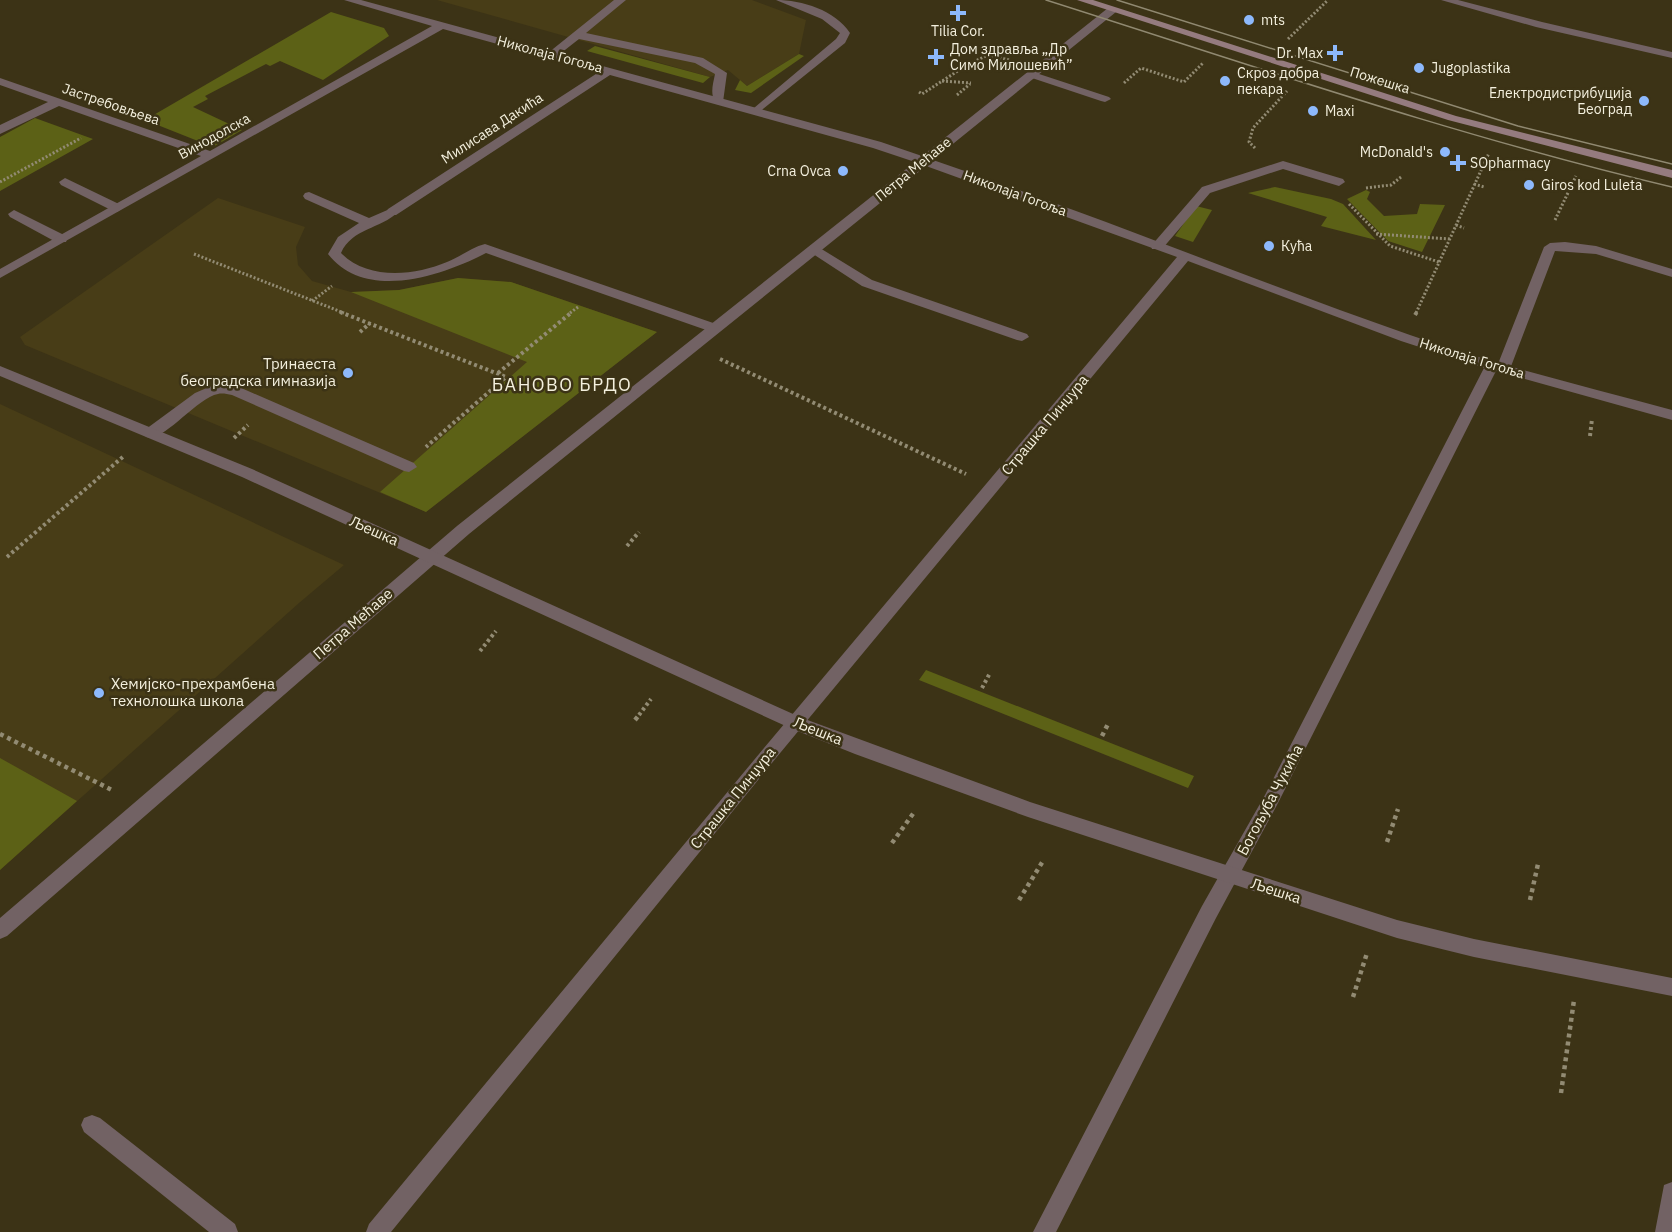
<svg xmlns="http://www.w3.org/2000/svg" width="1672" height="1232" font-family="'IBM Plex Sans',sans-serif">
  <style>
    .built { fill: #483d17 }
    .green { fill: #5c6116 }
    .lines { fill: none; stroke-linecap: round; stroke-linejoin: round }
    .path-far2 { stroke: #928b73; stroke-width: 3; stroke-dasharray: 2 2; stroke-linecap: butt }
    .path-far1 { stroke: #928b73; stroke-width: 4; stroke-dasharray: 3 3; stroke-linecap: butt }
    .path { stroke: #928b73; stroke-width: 4.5; stroke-dasharray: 4 4; stroke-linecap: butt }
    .service { fill: #726264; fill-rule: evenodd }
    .minor { fill: #726264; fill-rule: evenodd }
    .tertiary { fill: #726264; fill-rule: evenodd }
    .secondary { fill: #957b7f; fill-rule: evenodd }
    .tram { stroke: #908971; stroke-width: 1.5 }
    .poi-dot { fill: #8db9fc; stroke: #3c3316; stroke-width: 2 }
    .labels { text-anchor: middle; stroke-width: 5; stroke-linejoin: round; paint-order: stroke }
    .far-poi-label { font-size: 14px; fill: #f4f0de; stroke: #3c3316; text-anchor: start }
    .far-street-label { font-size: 14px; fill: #f4f0de; stroke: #3c3316 }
    .poi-label { font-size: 15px; fill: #f4f0de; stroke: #3c3316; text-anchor: end }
    .street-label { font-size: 15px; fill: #f4f0de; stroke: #3c3316 }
    .quarter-label { font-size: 18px; letter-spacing: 1.5px; fill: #f4f0de; stroke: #3c3316 }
  </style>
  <rect width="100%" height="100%" fill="#3c3316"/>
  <path class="built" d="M 437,0 L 752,0 L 806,20 L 799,54 L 747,86 L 728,70 L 710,77 Z
    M 218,198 L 305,227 L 296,247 L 298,265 L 312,281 L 351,292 L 399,290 L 458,278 L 511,282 L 657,332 L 426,512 L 25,345 L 20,337 Z
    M 0,404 L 344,565 L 299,603 L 0,870 Z"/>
  <path class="green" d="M 331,12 L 384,28 L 389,36 L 323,80 L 280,61 L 270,66 L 266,64 L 205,96 L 208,99 L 193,107 L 242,130 L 213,147 L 145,120 Z
    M 595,46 L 710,77 L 703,83 L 587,51 Z
    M 799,54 L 804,56 L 751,93 L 735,90 L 740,80 L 747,86 Z
    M 35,118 L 93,139 L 0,191 L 0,137 Z
    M 1275,187 L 1331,199 L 1343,204 L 1376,240 L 1321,226 L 1327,217 L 1248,193 Z
    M 1366,190 L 1370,192 L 1367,199 L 1384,216 L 1417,214 L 1420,204 L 1445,205 L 1422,252 L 1388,241 L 1347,199 Z
    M 1196,206 L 1212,210 L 1193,242 L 1175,236 Z
    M 458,278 L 511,282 L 657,332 L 426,512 L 380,492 L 527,362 L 351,292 L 399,290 Z
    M 926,670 L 1194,776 L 1188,788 L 919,680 Z
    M 0,758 L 77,801 L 0,870 Z"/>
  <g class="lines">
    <path class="path-far2" d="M 1288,39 L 1328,0
      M 942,81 L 971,83
      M 1124,83 L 1141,68 L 1184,82 L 1203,63
      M 919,92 L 922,94 L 967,65 L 988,55 L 1009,60
      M 957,95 L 970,84
      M 1255,148 L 1249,142 L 1253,128 L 1287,91
      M 0,182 L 81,138
      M 1474,184 L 1484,187
      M 1366,188 L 1391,185 L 1401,177
      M 1349,204 L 1390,246 L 1439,262
      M 1555,220 L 1576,176
      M 1456,225 L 1464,228
      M 1376,234 L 1450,239
      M 194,254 L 344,313
      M 312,301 L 332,286
      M 570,313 L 578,307
      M 1416,313 L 1489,153"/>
    <path class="path-far1" d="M 340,312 L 506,377 L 426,447
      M 1415,315 L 1417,312
      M 360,332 L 370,323
      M 720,359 L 966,474
      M 498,373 L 572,312
      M 1590,436 L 1592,419
      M 234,438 L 248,425
      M 627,546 L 639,532
      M 7,557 L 125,455
      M 480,651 L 496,631
      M 982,688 L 990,673
      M 639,715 L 651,699"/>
    <path class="path" d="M 635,720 L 640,714
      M 0,734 L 114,791
      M 1102,736 L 1108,724
      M 1387,842 L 1398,809
      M 892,843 L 915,811
      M 1019,900 L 1043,861
      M 1530,900 L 1538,864
      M 1353,997 L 1367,953
      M 1561,1093 L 1574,1000"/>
    <path class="service" d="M 614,0 L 626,0 L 586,33 L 703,58 L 727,73 L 723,102 L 715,102 C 710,93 713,84 715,74 L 695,63 L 579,39 L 556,57 L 548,57 L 548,53 Z
      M 776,0 C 802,0 835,10 850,33 L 845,43 L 758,113 L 754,112 L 754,108 L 836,39 L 840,33 L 822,19 Z
      M 1033,72 L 1109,97 L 1111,99 L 1105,102 L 1101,101 L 1029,77 L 1029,73 Z
      M 1283,161 L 1343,179 L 1345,182 L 1339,186 L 1283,169 L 1210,193 L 1162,249 L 1152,249 L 1151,246 L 1202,187 Z
      M 65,178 L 121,205 L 123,208 L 117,212 L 113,211 L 61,185 L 59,182 Z
      M 309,192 L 369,218 L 392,208 L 398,212 C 381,229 352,228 341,253 C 367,280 414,276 447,262 C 460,257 472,247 485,244 L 719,325 L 721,328 L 714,332 L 709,331 L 486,253 C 442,276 365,302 328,254 L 338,237 L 359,223 L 305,199 L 303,196 L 305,193 Z
      M 14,210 L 66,236 L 67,239 L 66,242 L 56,242 L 10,217 L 8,214 Z
      M 1565,242 L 1596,246 L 1672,269 L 1672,277 L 1596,254 L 1555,251 L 1510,369 L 1503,374 L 1498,372 L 1496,369 L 1544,247 L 1550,243 Z
      M 815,245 L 872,280 L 1027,334 L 1029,337 L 1022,341 L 1017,340 L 862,286 L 810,252 L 809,249 L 810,246 Z
      M 216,384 L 239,387 L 414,463 L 417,467 L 409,472 L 404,471 L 232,395 C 227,394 222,393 218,394 C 196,398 165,442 146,437 L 144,433 L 146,429 L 195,393 Z
      M 92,1115 L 100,1118 L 235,1224 L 238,1232 L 209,1232 L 84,1132 L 81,1125 L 84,1118 Z"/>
    <path class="minor" d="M 344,0 L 361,0 L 881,142 L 922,156 L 1108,8 L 1116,8 L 1116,12 L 933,160 C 1093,214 1250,279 1410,335 C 1496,365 1584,386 1672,410 L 1672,420 L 1496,371 L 1277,805 L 1216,918 L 1056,1232 L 1033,1232 L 1202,906 L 1265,795 L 1484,368 L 1401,341 L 1188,261 L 776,758 L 391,1232 L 366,1232 L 369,1224 L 764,748 L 1177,257 L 926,166 L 469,534 L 7,936 L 0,939 L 0,918 L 457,526 L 915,162 L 873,148 L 610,75 L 396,215 L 388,215 L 386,212 L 388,209 L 599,72 L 443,29 L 0,278 L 0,269 L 201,156 L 59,106 L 0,134 L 0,125 L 48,102 L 0,85 L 0,78 L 210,151 L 432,26 Z
      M 1441,0 L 1458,0 L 1542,22 L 1672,52 L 1672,58 L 1536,27 Z
      M 1672,1182 L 1672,1232 L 1655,1232 L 1664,1185 Z"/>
    <path class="tertiary" d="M 0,366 L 252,469 L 802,718 L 1030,802 L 1397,920 L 1474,939 L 1672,978 L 1672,996 L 1474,957 L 1397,938 L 1028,817 L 855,754 L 790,728 L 242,477 L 0,376 Z"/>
    <path class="secondary" d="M 1077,0 L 1093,0 L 1456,116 L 1672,170 L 1672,178 L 1448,120 Z"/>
    <path class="tram" d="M 1046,0 C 1254,66 1460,137 1672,187
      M 1117,0 L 1518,126 L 1672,164"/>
  </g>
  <g class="poi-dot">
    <path d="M955 4h6v6h6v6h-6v6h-6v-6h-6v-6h6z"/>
    <circle cx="1249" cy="20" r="6"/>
    <path d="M1332 44h6v6h6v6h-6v6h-6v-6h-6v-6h6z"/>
    <path d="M933 48h6v6h6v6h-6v6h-6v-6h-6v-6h6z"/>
    <circle cx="1419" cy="68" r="6"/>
    <circle cx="1225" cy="81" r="6"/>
    <circle cx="1644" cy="101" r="6"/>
    <circle cx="1313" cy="111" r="6"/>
    <circle cx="1445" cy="152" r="6"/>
    <path d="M1455 154h6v6h6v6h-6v6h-6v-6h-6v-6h6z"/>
    <circle cx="843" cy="171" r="6"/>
    <circle cx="1529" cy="185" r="6"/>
    <circle cx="1269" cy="246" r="6"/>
    <circle cx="348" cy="373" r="6"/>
    <circle cx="99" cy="693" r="6"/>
  </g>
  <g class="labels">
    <g class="far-poi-label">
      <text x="1261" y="25">mts</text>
      <text x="958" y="36" text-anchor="middle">Tilia Cor.</text>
      <text x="950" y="54">Дом здравља „Др<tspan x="950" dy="16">Симо Милошевић”</tspan></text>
      <text x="1323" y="58" text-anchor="end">Dr. Max</text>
      <text x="1431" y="73">Jugoplastika</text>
      <text x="1237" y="78">Скроз добра<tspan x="1237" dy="16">пекара</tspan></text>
      <text x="1632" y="98" text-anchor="end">Електродистрибуција<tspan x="1632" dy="16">Београд</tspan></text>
      <text x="1325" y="116">Maxi</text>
      <text x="1433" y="157" text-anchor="end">McDonald's</text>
      <text x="1470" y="168">SOpharmacy</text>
      <text x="831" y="176" text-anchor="end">Crna Ovca</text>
      <text x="1541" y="190">Giros kod Luleta</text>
      <text x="1281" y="251">Кућа</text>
    </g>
    <g class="far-street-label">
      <text transform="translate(550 54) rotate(15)" y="5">Николаја Гогоља</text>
      <text transform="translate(1380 80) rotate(17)" y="5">Пожешка</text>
      <text transform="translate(111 104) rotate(19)" y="5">Јастребовљева</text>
      <text transform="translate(492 128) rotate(-33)" y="5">Милисава Дакића</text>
      <text transform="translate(214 136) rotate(-29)" y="5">Винодолска</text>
      <text transform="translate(913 169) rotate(-39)" y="5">Петра Мећаве</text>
      <text transform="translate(1015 193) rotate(20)" y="5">Николаја Гогоља</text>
      <text transform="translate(1472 358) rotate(17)" y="5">Николаја Гогоља</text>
    </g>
    <g class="poi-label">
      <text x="336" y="369">Тринаеста<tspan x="336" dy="17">београдска гимназија</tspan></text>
      <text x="111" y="689" text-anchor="start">Хемијско-прехрамбена<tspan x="111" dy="17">технолошка школа</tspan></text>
    </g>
    <g class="street-label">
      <text transform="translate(1045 425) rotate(-50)" y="5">Страшка Пинџура</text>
      <text transform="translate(374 531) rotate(24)" y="5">Љешка</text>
      <text transform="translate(353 624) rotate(-41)" y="5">Петра Мећаве</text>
      <text transform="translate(818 731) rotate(22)" y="5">Љешка</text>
      <text transform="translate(733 798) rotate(-51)" y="5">Страшка Пинџура</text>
      <text transform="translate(1270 800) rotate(-62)" y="5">Богољуба Чукића</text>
      <text transform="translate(1276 891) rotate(18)" y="5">Љешка</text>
    </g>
    <g class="quarter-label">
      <text x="562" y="391">БАНОВО БРДО</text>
    </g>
  </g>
</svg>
